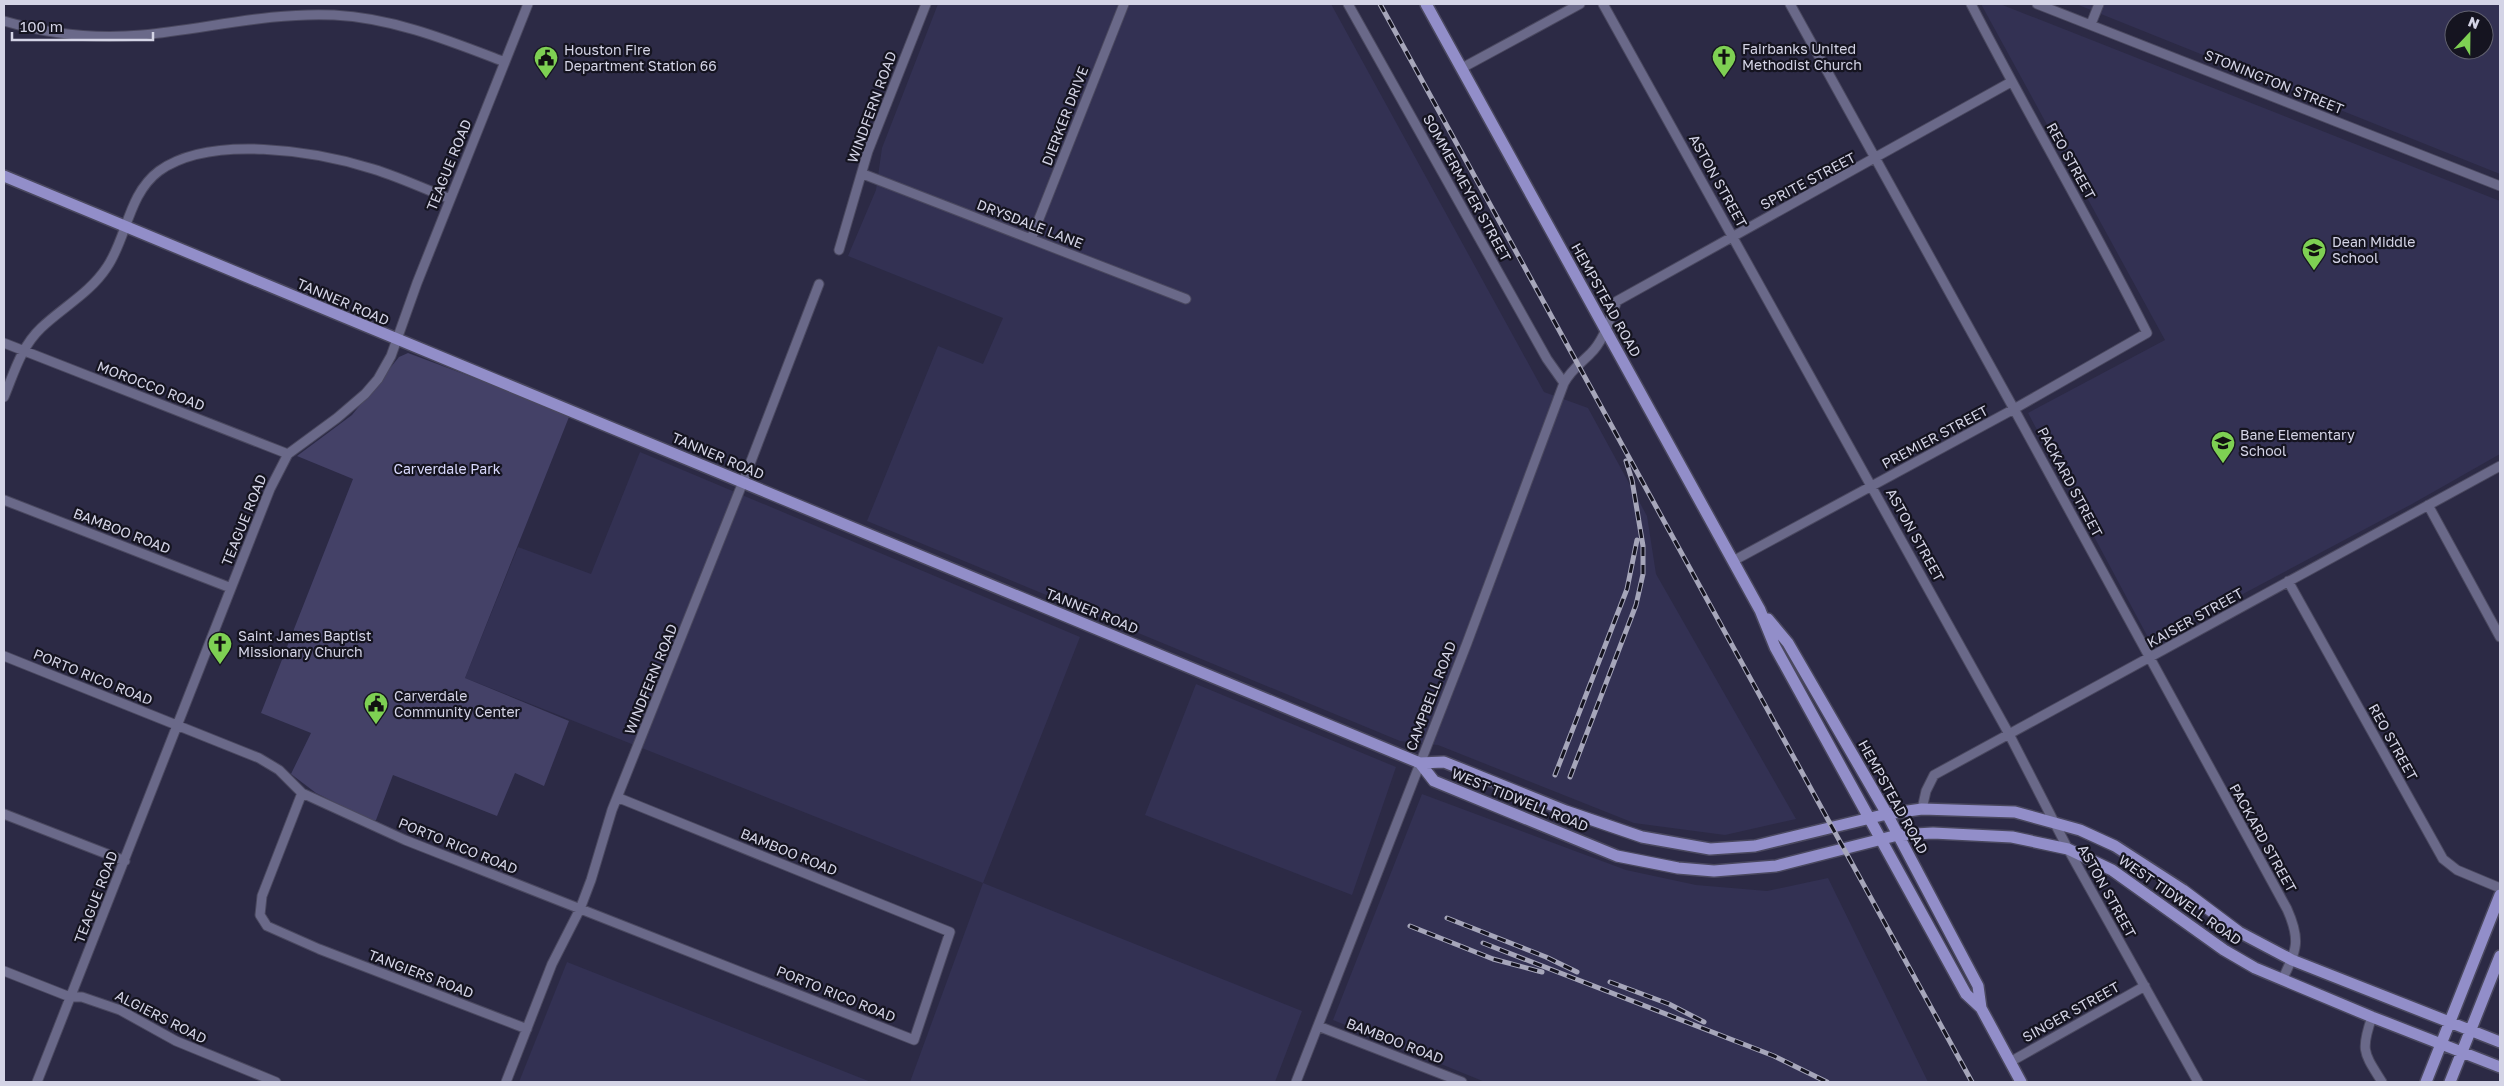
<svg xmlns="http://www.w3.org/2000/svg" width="2504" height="1086" font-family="'Golos Text',sans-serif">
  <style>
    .built { fill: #333153; fill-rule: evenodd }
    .green { fill: #444167 }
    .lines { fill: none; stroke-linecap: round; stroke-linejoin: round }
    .minor-casing { stroke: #4a485f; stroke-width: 11 }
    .major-casing { stroke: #4a485f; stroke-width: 14 }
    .minor { stroke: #6a6989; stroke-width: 9 }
    .major { stroke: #928ec9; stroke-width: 11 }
    .rail-casing { stroke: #a6a6ba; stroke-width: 5 }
    .rail { stroke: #151420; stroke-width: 3; stroke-dasharray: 9; stroke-linecap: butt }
    .labels { text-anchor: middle; stroke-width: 4.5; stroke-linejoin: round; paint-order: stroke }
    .poi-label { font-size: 14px; fill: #d4d4e6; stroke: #151420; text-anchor: start }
    .street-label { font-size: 14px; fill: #d4d4e6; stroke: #151420 }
    .park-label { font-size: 14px; fill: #d9d9fd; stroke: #151420 }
  </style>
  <rect width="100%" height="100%" fill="#2c2a45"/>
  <path class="built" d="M 938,4 L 1331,4 L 1544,392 L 1588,408 L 1647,516 L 1656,574 L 1796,819 L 1725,835 L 1634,823 L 1438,745 L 1400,741 L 867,521 L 938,346 L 983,364 L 1003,318 L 848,256 L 876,190 L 882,148 Z
    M 1981,4 L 2000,4 L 2500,201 L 2500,454 L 2412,504 L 2151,643 L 2028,413 L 2165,340 Z
    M 2076,4 L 2500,4 L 2500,174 ZM 2454,20 L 2484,20 L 2484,50 L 2454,50 Z
    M 640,452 L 1080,637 L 983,883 L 1302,1011 L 1275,1082 L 910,1082 L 983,883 L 465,678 L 518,547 L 591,574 Z
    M 1196,684 L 1396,767 L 1352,895 L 1145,815 Z
    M 1422,794 L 1626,870 L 1696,885 L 1767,891 L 1828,878 L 1928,1082 L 1485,1082 L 1333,1020 Z
    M 567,962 L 871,1082 L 519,1082 Z"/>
  <path class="green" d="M 408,353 L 488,383 L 569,417 L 465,678 L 569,721 L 544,786 L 515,773 L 497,816 L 393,775 L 376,820 L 372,821 L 316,793 L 291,774 L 311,733 L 261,713 L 353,479 L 297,456 L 352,415 L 399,357 Z"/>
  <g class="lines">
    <defs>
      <path id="minor" d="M 1348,4 L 1547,359 L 1564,383
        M 1603,4 L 2009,734 L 2068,849 L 2198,1082
        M 1790,4 L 2014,409 L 2287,909 C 2301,940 2297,950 2282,980
        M 2037,4 L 2500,186
        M 4,21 C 48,34 96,39 142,35 C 206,29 269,12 334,15 C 394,18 450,41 505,62
        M 2091,24 L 2099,4
        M 1462,68 L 1580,4
        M 863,174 L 1186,299
        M 1031,239 L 1124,4
        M 839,250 L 868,151 L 926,4
        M 4,343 L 288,454
        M 4,397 C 14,373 21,347 41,328 C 63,307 90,293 107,267 C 127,238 128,194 159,171 C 210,134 316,151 373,169 C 399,177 425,189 450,199
        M 4,500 L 231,588
        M 2428,505 L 2500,637
        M 1733,561 L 2014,409 L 2147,333 C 2091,221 2028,115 1971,4
        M 2288,581 L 2443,859 L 2457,870 L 2500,888
        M 4,656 L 259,758 L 279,770 L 302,793 L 405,840 L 914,1040 L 950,932 L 619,798
        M 302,793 L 262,896 L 260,915 L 267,926 L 319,949 L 527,1029
        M 1922,809 L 1926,791 L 1934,775 L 2500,466
        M 4,814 L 125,861
        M 4,971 L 70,997 L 82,997 L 120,1010 L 176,1041 L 276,1082
        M 2372,1017 C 2360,1051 2364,1053 2382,1082
        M 1318,1026 L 1462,1082
        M 2010,1062 L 2145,986
        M 37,1082 L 270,489 L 288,454 L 337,418 L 365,394 L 378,379 L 391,356 L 417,283 L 528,4
        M 506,1082 L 552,964 L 580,909 L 591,880 L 612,810 L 743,482 L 819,284
        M 1296,1082 L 1467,643 L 1564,383 C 1571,370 1580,364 1590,354 C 1604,341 1610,318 1617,301 L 2011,82"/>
      <path id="major" d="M 1426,4 L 1760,610 L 1775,647 L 1966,994 L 1981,1008
        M 4,176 L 1420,763 L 1444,762 L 1566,811 L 1642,837 L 1710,849 L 1755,846 L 1887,814 L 1922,809 L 2015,812 L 2080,830 L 2115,846 L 2183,890 L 2239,932 L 2292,960 L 2500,1042
        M 1768,619 L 1788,643 L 1887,814 L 1978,986 L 1981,1008 L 2021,1082
        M 1420,763 L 1434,781 L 1617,856 L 1678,868 L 1714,871 L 1776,866 L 1898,835 L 1933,833 L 2012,837 L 2068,849 L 2112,870 L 2224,950 L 2255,968 L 2372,1017 L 2500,1067
        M 2426,1082 L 2500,895
        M 2450,1082 L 2500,956"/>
    </defs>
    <use href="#minor" class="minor-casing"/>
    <use href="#major" class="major-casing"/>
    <use href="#minor" class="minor"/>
    <use href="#major" class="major"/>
    <defs>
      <path id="rail" d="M 1380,4 L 1972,1082
        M 1555,775 L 1627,589 L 1637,540
        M 1570,777 L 1636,605 L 1643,574 L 1643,546 L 1632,480 L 1626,461
        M 1447,918 L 1546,957 L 1577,972
        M 1410,926 L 1493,959 L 1542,972
        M 1483,943 L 1774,1056 L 1827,1082
        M 1610,982 L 1669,1004 L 1704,1022"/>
    </defs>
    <use href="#rail" class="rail-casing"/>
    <use href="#rail" class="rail"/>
  </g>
  <defs>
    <symbol id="church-pin" viewBox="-11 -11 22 30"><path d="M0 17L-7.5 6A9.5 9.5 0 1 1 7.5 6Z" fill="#7ed053" stroke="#151420"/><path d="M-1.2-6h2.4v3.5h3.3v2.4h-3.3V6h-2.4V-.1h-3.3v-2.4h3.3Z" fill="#111"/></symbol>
    <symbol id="civic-pin" viewBox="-11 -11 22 30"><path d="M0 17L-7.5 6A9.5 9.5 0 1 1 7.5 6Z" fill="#7ed053" stroke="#151420"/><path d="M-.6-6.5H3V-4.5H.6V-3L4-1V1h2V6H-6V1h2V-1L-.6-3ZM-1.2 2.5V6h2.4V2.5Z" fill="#111"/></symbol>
    <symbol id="school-pin" viewBox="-11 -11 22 30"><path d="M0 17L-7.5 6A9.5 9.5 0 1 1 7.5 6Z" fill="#7ed053" stroke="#151420"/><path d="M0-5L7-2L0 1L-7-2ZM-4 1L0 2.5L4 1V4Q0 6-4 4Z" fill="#111"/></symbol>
  </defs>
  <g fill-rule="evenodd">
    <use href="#church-pin" x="1710" y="43" width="28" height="38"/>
    <use href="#civic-pin" x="532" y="44" width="28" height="38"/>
    <use href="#school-pin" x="2300" y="236" width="28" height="38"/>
    <use href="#school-pin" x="2209" y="429" width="28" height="38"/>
    <use href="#church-pin" x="206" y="630" width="28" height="38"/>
    <use href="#civic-pin" x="362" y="690" width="28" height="38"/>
  </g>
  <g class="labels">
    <g class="poi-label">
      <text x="1742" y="54">Fairbanks United<tspan x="1742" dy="16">Methodist Church</tspan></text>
      <text x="564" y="55">Houston Fire<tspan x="564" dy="16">Department Station 66</tspan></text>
      <text x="2332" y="247">Dean Middle<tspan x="2332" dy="16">School</tspan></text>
      <text x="2240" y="440">Bane Elementary<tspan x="2240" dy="16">School</tspan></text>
      <text x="238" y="641">Saint James Baptist<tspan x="238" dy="16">Missionary Church</tspan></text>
      <text x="394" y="701">Carverdale<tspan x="394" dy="16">Community Center</tspan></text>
    </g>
    <g class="street-label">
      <text transform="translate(2274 82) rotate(22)" y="5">STONINGTON STREET</text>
      <text transform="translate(872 107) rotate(-70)" y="5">WINDFERN ROAD</text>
      <text transform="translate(1065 116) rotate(-69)" y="5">DIERKER DRIVE</text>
      <text transform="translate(2071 161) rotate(61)" y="5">REO STREET</text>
      <text transform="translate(449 165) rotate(-68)" y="5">TEAGUE ROAD</text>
      <text transform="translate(1718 181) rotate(61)" y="5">ASTON STREET</text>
      <text transform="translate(1808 181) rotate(-28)" y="5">SPRITE STREET</text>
      <text transform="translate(1467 188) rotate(61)" y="5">SOMMERMEYER STREET</text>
      <text transform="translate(1030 224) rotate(21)" y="5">DRYSDALE LANE</text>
      <text transform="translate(1606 300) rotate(61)" y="5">HEMPSTEAD ROAD</text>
      <text transform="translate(343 302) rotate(23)" y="5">TANNER ROAD</text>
      <text transform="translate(151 386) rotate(21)" y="5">MOROCCO ROAD</text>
      <text transform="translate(1935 437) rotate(-28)" y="5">PREMIER STREET</text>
      <text transform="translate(718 456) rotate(23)" y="5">TANNER ROAD</text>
      <text transform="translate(2070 482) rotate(62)" y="5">PACKARD STREET</text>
      <text transform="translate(244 520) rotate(-68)" y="5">TEAGUE ROAD</text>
      <text transform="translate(122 531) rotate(21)" y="5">BAMBOO ROAD</text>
      <text transform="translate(1915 535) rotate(61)" y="5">ASTON STREET</text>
      <text transform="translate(1092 611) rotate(22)" y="5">TANNER ROAD</text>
      <text transform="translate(2195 618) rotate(-29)" y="5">KAISER STREET</text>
      <text transform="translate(93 677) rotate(22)" y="5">PORTO RICO ROAD</text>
      <text transform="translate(651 679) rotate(-68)" y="5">WINDFERN ROAD</text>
      <text transform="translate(1431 696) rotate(-69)" y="5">CAMPBELL ROAD</text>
      <text transform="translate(2393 742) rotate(61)" y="5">REO STREET</text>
      <text transform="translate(1893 797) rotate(61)" y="5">HEMPSTEAD ROAD</text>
      <text transform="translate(1520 800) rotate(22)" y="5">WEST TIDWELL ROAD</text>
      <text transform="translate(2263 838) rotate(61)" y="5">PACKARD STREET</text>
      <text transform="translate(458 846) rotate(22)" y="5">PORTO RICO ROAD</text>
      <text transform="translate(789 852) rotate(22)" y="5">BAMBOO ROAD</text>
      <text transform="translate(2107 891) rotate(61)" y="5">ASTON STREET</text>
      <text transform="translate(96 897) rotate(-69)" y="5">TEAGUE ROAD</text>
      <text transform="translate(2180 900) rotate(35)" y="5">WEST TIDWELL ROAD</text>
      <text transform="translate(421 974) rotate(21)" y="5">TANGIERS ROAD</text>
      <text transform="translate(836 994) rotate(22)" y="5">PORTO RICO ROAD</text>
      <text transform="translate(2071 1012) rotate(-29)" y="5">SINGER STREET</text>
      <text transform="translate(161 1017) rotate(27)" y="5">ALGIERS ROAD</text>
      <text transform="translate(1395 1041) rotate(21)" y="5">BAMBOO ROAD</text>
    </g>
    <g class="park-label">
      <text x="447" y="474">Carverdale Park</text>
    </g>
  </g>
  <rect width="2504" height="1086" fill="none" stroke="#d4d4e6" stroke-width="10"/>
  <g transform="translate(2469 35) rotate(22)"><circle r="24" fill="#151420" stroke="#61616f"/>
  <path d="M0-4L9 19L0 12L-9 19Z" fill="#7ed053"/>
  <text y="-8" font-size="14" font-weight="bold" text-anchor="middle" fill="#d4d4e6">N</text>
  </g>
  <path d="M12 32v8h141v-8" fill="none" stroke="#d4d4e6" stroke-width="2.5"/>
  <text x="20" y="32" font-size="15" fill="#d4d4e6" stroke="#151420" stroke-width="4" paint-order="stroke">100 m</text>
</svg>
